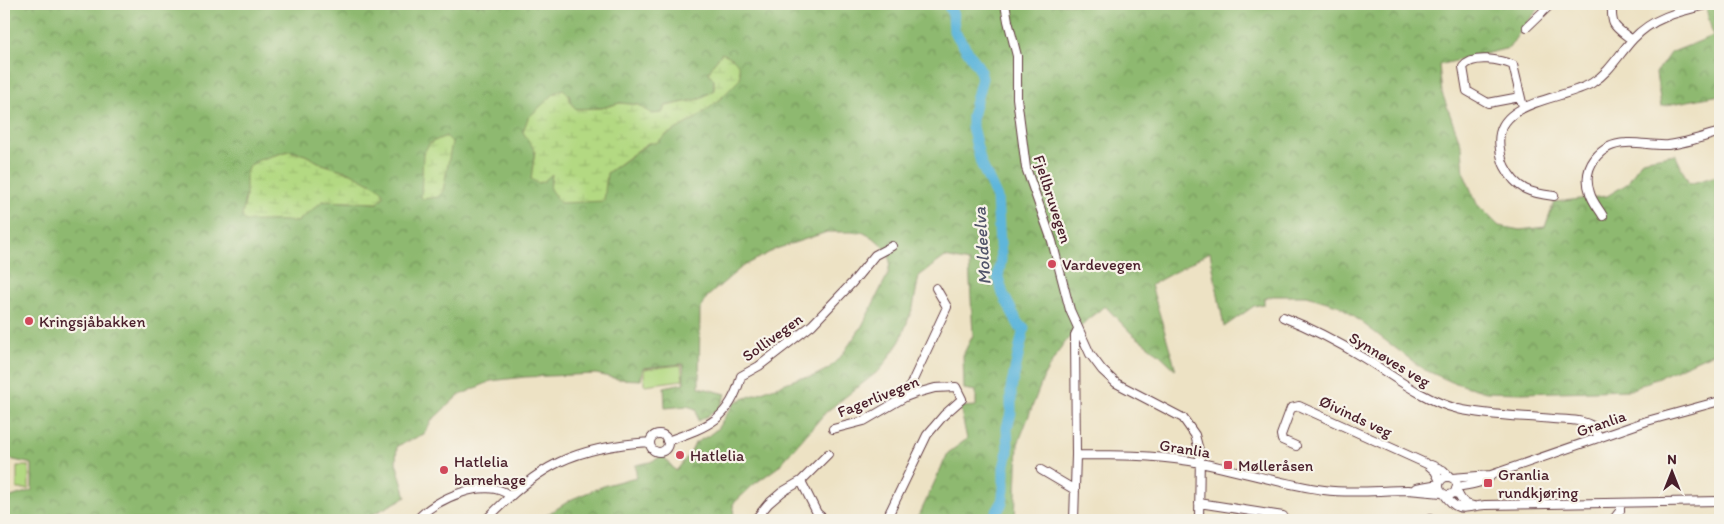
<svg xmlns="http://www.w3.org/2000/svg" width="1724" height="524" font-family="Itim,sans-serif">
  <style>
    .grass { fill: #b3d982; stroke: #7e7c56 }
    .forest { fill: url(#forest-crowns); stroke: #6c6c4e; fill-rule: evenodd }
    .wetland { fill: url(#wetland-marsh); stroke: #7e7c56 }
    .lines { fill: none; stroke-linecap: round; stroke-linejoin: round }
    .river { stroke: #5eb6db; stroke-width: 11 }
    .minor-casing { stroke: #623c42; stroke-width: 10 }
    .minor { stroke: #fff; stroke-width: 8 }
    .poi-dot { fill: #d1495b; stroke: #f7f3e8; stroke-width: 2 }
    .labels { text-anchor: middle; stroke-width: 4.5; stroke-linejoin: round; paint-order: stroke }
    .street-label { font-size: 16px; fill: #4a1f2b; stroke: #f7f3e8 }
    .poi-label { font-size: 16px; fill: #4a1f2b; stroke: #f7f3e8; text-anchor: start }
    .water-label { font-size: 18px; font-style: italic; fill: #515469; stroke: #f7f3e8 }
  </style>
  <defs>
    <pattern id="forest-crowns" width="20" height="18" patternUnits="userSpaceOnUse" patternTransform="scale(1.25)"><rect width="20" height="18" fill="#8eb970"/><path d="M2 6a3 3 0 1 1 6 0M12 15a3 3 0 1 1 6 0" fill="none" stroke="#76965c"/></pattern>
    <pattern id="wetland-marsh" width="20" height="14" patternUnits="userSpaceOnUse" patternTransform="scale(1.25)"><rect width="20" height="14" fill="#b3d982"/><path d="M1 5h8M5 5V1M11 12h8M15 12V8" fill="none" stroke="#9bba70"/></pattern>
  </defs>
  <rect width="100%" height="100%" fill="#f7f3e8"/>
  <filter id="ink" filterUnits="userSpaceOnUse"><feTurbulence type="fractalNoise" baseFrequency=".02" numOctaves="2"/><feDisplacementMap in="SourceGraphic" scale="10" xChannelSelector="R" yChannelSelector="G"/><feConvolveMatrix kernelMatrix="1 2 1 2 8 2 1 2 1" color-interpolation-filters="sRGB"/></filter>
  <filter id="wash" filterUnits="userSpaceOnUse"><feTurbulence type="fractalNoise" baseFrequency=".0096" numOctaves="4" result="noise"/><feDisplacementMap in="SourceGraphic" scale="20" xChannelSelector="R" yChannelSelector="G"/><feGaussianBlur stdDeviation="1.12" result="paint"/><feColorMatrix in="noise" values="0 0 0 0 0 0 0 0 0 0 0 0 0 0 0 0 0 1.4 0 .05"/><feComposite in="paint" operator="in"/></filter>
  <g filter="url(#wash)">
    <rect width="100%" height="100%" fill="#ede2c4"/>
    <path class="grass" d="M 681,365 L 683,380 L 644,385 L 644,369 Z
      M 17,466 L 29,466 L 29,489 L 17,489 Z"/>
    <path class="forest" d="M 4,4 L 1543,4 L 1524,26 L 1509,48 L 1439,65 L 1442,93 L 1462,147 L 1464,174 L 1477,204 L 1499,226 L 1520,230 L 1545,227 L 1554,202 L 1607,196 L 1627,184 L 1642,160 L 1675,154 L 1689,184 L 1720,175 L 1720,350 L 1630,390 L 1522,393 L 1486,392 L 1452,382 L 1423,369 L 1340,306 L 1307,296 L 1272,296 L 1264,299 L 1264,304 L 1254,306 L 1224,327 L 1210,252 L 1151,285 L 1176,370 L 1159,354 L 1131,333 L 1105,306 L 1088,319 L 1063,344 L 1044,376 L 1018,444 L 1015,520 L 917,520 L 948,453 L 967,439 L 960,407 L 976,406 L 976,391 L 964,389 L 963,355 L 973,335 L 969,262 L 945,257 L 919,276 L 913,307 L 900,341 L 881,369 L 826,412 L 778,467 L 753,485 L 733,504 L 734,520 L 539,520 L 572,499 L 606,485 L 636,477 L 636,465 L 650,462 L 663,456 L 676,471 L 691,452 L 695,443 L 708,436 L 717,429 L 735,402 L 799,378 L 811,377 L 818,374 L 828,369 L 842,355 L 862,326 L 888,274 L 890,262 L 889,255 L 884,247 L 875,239 L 862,232 L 827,232 L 776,249 L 742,267 L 730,277 L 707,297 L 700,309 L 699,387 L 726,394 L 718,410 L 698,421 L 696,409 L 687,406 L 665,408 L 664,387 L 684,383 L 683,364 L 643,368 L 641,380 L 618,379 L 596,374 L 525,377 L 491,381 L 458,396 L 432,420 L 424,434 L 397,446 L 396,462 L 406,497 L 362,520 L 5,520 L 5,499 L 32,490 L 32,464 L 5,458 ZM 740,79 C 716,103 698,117 669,133 C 661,138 658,142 649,143 L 607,173 L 550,189 L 552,174 L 533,165 L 535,151 L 569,94 L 573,107 L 576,109 L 602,108 L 620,103 L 639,105 L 652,114 L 662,113 L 666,106 L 700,99 L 714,90 L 714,80 ZM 289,151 L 305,155 L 322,164 L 351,173 L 378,203 L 323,201 L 297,222 L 282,219 L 245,220 L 244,202 L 259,160 Z
      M 1720,4 L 1720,95 L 1661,106 L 1656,73 L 1670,53 L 1713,36 L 1706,8 Z"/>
    <path class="wetland" d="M 722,53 C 736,59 740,63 740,79 L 717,102 L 695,119 L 666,135 L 656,143 L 648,143 L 607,173 L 604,201 L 560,203 L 550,189 L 552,174 L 543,182 L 537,183 L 531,179 L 535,151 L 523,132 L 528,118 L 555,93 L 563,89 C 572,96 569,103 576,109 L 602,108 L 620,103 L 639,105 L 652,114 L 662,113 L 666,106 L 700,99 L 714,90 L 714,80 L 709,73 L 713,64 Z
      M 446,136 L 452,142 L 443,191 L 438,197 L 423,199 L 421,197 L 423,154 L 430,143 Z
      M 289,151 L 305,155 L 322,164 L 351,173 L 381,189 L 384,196 L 378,203 L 323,201 L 297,222 C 279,219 263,222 245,221 L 242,216 L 246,197 L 246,173 L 249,166 L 259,160 Z"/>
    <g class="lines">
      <path class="river" d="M 948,4 L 953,15 L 954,31 L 979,68 L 982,78 L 972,116 L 972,127 L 981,163 L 997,198 L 1001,259 L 998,277 L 1003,294 L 1020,327 L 1024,328 L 1011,389 L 1011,413 L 1007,428 L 1008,451 L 1004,468 L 1004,489 L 1002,503 L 992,520"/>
    </g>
  </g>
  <g filter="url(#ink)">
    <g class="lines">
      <defs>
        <path id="minor" d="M 1005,4 L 1008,21 L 1017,56 L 1017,98 L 1026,168 L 1052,241 L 1070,310 L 1090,354 L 1102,370 L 1116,383 L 1183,418 L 1195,435 L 1200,454 L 1199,520
          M 1612,4 C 1611,27 1614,26 1632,40
          M 1527,27 L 1551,4
          M 1520,97 L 1488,103 L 1467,91 L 1463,67 C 1473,54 1501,60 1513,65 L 1523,107
          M 1554,196 C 1530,193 1517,190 1505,167 C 1502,162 1501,155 1500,149 C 1491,100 1562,101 1592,83 C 1610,72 1619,54 1633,39 C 1654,16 1682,11 1711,4
          M 1603,216 C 1599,209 1592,201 1590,193 C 1581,167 1600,144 1626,143 C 1640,142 1654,146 1668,145 C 1686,143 1703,137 1720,132
          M 1283,317 C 1311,328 1338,342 1364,358 C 1395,377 1423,400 1458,409 C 1489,416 1522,416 1553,419 C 1567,420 1582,419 1594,427 L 1599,438
          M 905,397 L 947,307 L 936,288
          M 833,429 L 864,421 L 905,397 L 913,394 L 935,388 L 956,387 L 962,399 L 944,415 L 927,435 L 886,520
          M650 443a9 9 0 1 1 18 0a9 9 0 1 1-18 0Z
          M 667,441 C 707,427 730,420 741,376 L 759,366 L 812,325 L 852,283 L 875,255 L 892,246
          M 1296,446 L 1282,440 L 1281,435 L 1291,408 L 1299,406 L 1427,464 L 1435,471 L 1440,481
          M 1076,455 C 1115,455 1152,455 1190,461 C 1235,469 1279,484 1324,490 C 1353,494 1380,490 1408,490 C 1419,491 1431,492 1442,493
          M 1431,465 L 1443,470 L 1450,477
          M 1041,470 L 1075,490
          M1439 486a9 9 0 1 1 18 0a9 9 0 1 1-18 0Z
          M 1452,478 L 1491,475 L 1647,421 L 1720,401
          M 801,481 L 817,513 L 825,520
          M 1457,487 C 1467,485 1481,484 1490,477
          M 1416,488 L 1439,484
          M 1456,489 C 1460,499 1463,504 1473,506
          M 1444,494 C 1458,514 1464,507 1485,505 L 1720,501
          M 1199,503 L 1283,516
          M 417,520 C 434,499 487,476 510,496
          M 486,520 C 539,465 573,447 650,442
          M 755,520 L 768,504 L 782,492 L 801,481 L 828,454
          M 1074,520 L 1076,455 L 1075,335 L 1078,329
          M 1428,520 L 1430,519
          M 1613,520 L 1620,511 L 1620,504"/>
      </defs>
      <use href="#minor" class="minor-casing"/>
      <use href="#minor" class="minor"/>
    </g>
  </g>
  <g class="poi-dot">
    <circle cx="1052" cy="264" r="5"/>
    <circle cx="29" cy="321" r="5"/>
    <circle cx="680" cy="455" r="5"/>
    <rect x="1223" y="460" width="10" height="10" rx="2.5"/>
    <circle cx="444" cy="470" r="5"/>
    <rect x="1483" y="478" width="10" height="10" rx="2.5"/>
  </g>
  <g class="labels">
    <g class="street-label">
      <text transform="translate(1053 199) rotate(72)" y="6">Fjellbruvegen</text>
      <text transform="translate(772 337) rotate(-36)" y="6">Sollivegen</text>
      <text transform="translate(1390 359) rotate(31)" y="6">Synnøves veg</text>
      <text transform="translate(878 396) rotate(-22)" y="6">Fagerlivegen</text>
      <text transform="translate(1356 416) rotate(25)" y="6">Øivinds veg</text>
      <text transform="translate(1601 423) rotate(-19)" y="6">Granlia</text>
      <text transform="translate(1185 448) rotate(9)" y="6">Granlia</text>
    </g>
    <g class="poi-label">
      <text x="1062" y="270">Vardevegen</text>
      <text x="39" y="327">Kringsjåbakken</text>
      <text x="690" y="461">Hatlelia</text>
      <text x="454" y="467">Hatlelia<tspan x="454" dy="18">barnehage</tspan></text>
      <text x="1238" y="471">Mølleråsen</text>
      <text x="1498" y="480">Granlia<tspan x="1498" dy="18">rundkjøring</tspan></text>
    </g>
    <g class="water-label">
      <text transform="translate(982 246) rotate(-94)" y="6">Moldeelva</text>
    </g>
  </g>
  <rect width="1724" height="524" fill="none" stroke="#f7f3e8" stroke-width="20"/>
  <g transform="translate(1672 472)" stroke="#f7f3e8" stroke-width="4" paint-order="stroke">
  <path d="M0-4L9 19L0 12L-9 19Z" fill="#4a1f2b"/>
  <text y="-8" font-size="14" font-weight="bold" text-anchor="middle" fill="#4a1f2b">N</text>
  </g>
</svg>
